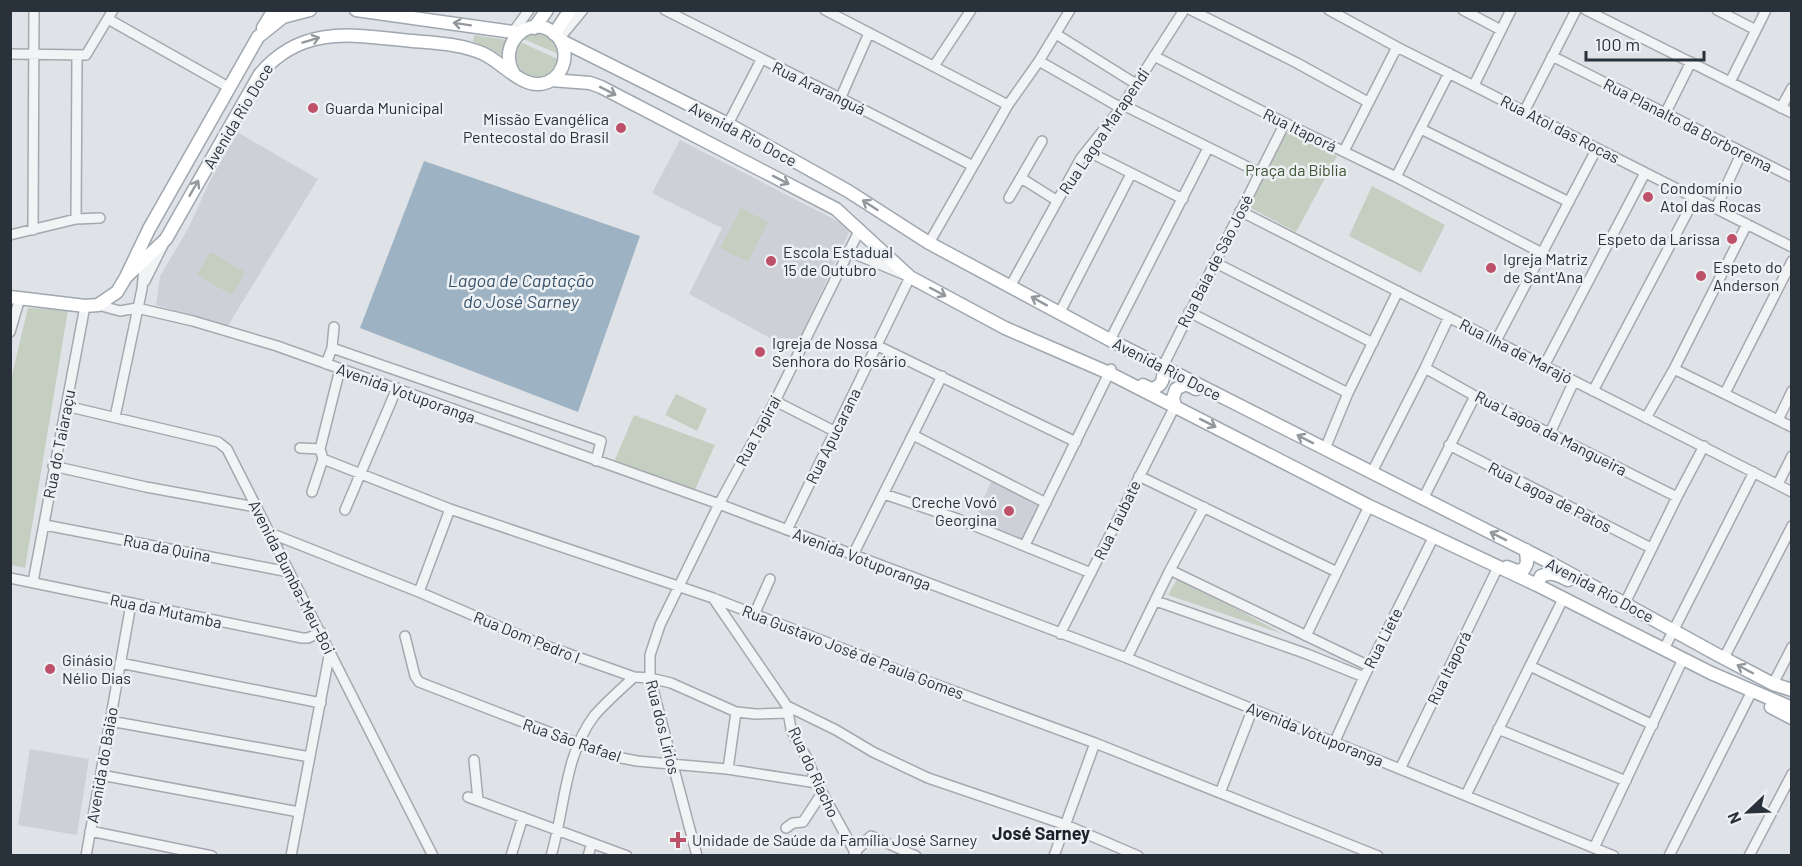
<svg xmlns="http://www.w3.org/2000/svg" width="1802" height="866" font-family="Barlow,sans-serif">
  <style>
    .built { fill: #cdd1d7 }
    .green { fill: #c5cfc1 }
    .water { fill: #9db2c2 }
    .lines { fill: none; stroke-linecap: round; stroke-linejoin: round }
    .minor-casing { stroke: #a5a9af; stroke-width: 12 }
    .major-casing { stroke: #9fa7b0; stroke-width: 15 }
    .minor { stroke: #f1f3f5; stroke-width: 9 }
    .major { stroke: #fff; stroke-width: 12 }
    .oneway { stroke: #94989d }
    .poi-dot { fill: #be516a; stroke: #eef1f4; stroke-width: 2 }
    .labels { text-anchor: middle; stroke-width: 5; stroke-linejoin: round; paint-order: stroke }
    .street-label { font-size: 16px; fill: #29313b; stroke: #eef1f4 }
    .poi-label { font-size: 16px; fill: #29313b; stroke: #eef1f4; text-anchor: start }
    .park-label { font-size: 16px; fill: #405538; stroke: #eef1f4 }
    .water-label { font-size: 18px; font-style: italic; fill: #38526a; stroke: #eef1f4 }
    .neighbourhood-label { font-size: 18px; font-weight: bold; fill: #1c222c; stroke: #eef1f4 }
  </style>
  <rect width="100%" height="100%" fill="#dfe2e6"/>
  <path class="built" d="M 237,132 L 318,179 L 227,327 L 156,305 L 160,276 L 188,229 L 209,183 Z
    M 680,140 L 851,228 L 794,351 L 689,294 L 722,228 L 652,193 Z
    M 994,475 L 1046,500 L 1027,541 L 973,522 Z
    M 30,749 L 89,759 L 77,835 L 18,825 Z"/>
  <path class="green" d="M 532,30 L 549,33 L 563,56 L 521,38 Z
    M 474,35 L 506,40 L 503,49 L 503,56 L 473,41 Z
    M 518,41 L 562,61 L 553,76 C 547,77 539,80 533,79 C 517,75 512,54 518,41 Z
    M 1283,131 L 1337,156 L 1296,232 L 1247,206 Z
    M 1372,186 L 1445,225 L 1421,273 L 1349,236 Z
    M 741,208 L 768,222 L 748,262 L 720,248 Z
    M 210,252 L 245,272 L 232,295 L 197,275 Z
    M 28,308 L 68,310 L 25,568 L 11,565 L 11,379 Z
    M 676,394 L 707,409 L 697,431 L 665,415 Z
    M 634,415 L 715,445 L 694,492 L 614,462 Z
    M 1178,577 L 1283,634 L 1168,595 Z"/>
  <path class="water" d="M 424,161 L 640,236 L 578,412 L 360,328 Z"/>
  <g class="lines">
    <defs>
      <path id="minor" d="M 665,10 C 768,62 871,113 973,166
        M 825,10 L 1008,105
        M 1191,10 L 1295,62 L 1368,102
        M 1329,10 L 1397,47 L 1792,247
        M 1463,10 L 1501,30
        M 1586,10 L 1792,113
        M 1717,10 L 1756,30
        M 108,19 L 230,88
        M 513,32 L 529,10
        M 1056,34 L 1136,84
        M 559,39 L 583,10
        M 10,54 L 86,55 L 113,10
        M 1154,56 L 1285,123 L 1396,177 L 1542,253
        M 1552,56 L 1792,177
        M 1039,61 L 1121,108
        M 934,66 L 971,10
        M 1730,82 L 1766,10
        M 1474,85 L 1511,10
        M 841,97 L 869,33
        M 1123,105 L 1260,173
        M 1781,108 L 1792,88
        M 1525,110 L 1576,10
        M 1665,114 L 1691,62
        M 728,124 L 761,60
        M 1421,129 L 1569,202
        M 1087,151 L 1183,199
        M 1344,151 L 1397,47
        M 1396,177 L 1449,73
        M 1021,178 L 1056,200
        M 1009,198 L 1042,141
        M 1716,208 L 1742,152
        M 1240,211 L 1792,492
        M 76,219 L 77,55
        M 33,230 L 34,10
        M 10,235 L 76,219 L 100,218
        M 929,243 L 1008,105 L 1039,61 L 1070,10
        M 1214,262 L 1373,343
        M 145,281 L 163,245
        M 1011,285 L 1081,158 L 1121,108 L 1184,10
        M 98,305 L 120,311 L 137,308 L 193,321 L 277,346 L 719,504 L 1127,658 L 1614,856
        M 1060,312 L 1131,174
        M 1189,312 L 1348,393
        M 10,332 L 20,298
        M 1110,340 L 1208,148
        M 1496,341 L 1597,148
        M 878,346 L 1076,442
        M 332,348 L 601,441 L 596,461
        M 326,364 L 332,348 L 334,327
        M 1163,366 L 1285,123
        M 1544,366 L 1645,173
        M 1425,368 L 1475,396 L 1677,497
        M 1674,369 L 1792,427
        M 1593,391 L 1695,198
        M 1725,393 L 1792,261
        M 775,401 L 834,431
        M 66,406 L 218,442 L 227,449 L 433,856
        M 115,417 L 142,289 L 145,258
        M 1646,418 L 1674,369 L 1747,224
        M 1778,420 L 1792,391
        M 1550,433 L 1574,381
        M 913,435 L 1046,503
        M 1449,445 L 1651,548
        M 300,448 L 320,449
        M 1325,449 L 1348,393 L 1398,291
        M 323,459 L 450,509 L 713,598 L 921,679 L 1095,743 L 1378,856
        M 53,466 L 146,487 L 256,507
        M 1372,472 L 1425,368 L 1449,317
        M 1139,476 L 1337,572
        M 1778,484 L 1792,456
        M 312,492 L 323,459 L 320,449 L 340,369
        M 884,494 L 958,519 L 1091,573
        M 1423,499 L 1475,396
        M 345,510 L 397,388
        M 45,525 L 289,572
        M 787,530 L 910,277 L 848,251
        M 270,533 L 419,592 L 535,642 L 634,677 L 650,678 L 671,683 L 736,712 L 756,714 L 789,713
        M 1025,545 L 1111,369
        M 853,555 L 942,376
        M 1170,570 L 1369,666
        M 10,578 L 302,638 L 308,638 L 321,632
        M 33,582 L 85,306
        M 419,592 L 450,509
        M 713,598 L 787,706 L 791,729 L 796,740 L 807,758 L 817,783 L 857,856
        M 1156,601 L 1307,654 L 1364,677
        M 1625,603 L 1677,497 L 1704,446
        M 754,615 L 770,579
        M 1060,634 L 1175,406
        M 405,636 L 415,676 L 419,682 L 611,756 L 637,761 L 727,769 L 817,783
        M 1306,636 L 1369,506
        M 1664,649 L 1754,472
        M 1127,658 L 1170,570 L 1204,507
        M 1724,658 L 1792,526
        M 120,663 L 321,703
        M 1530,666 L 1653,725
        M 1773,684 L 1792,647
        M 787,706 L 836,730 L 873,752 L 928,778 L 1066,825 L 1138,856
        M 110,721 L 310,757
        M 1498,729 L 1626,781
        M 1335,741 L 1364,677 L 1434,536
        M 474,760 L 478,800
        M 728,769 L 736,712
        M 1400,769 L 1498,567
        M 101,775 L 299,812
        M 1220,793 L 1253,708
        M 1466,795 L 1563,599
        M 468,797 L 627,856
        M 786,828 L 793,823 L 803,822 L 822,793
        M 90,831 L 212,856
        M 1594,848 L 1683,659
        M 854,853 L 871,836 L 916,856
        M 86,856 L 131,604
        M 291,856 L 330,651
        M 511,856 L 523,817
        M 551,856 C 565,809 564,756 594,716 C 606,702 620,690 634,677
        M 588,856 L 592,843
        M 697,856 L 650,678 L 650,655 L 660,625 L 719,504 L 775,401 L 860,229
        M 1054,856 L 1095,743
        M 1669,856 L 1752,691
        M 1749,856 L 1792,774"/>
      <path id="major" d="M 356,10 L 520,33
        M 263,28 L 274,10
        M 534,28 L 547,10
        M 554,34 L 570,10
        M 560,40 L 728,124 L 848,191 L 929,243 L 1110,340 L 1549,562 L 1716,654 L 1773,684 L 1792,690
        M 551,80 L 590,83 L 601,87 L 836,209 L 910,277 L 1005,328 L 1109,373 L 1369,506 L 1537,585 L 1711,673 L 1792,708
        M 126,277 L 166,239 L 260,74 C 302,24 354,35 412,41 C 436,43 462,44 484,54 C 501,62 521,86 539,84 C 562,83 573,53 557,36 C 533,10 495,43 514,74
        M 10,297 L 85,306 L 98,305 L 117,292 L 126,277 L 149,229 L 258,37 L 283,17 L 310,10
        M 1143,385 L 1151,389 C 1164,386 1164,378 1163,366
        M 1175,406 L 1173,398 L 1176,389 L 1186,384 L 1196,389
        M 1507,567 L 1517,571 L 1524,569 L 1527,563 L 1526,550
        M 1537,585 L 1541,576 C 1552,571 1558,575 1568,580
        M 1771,707 L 1792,718"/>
    </defs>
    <use href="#minor" class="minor-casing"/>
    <use href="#major" class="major-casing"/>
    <use href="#minor" class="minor"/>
    <use href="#major" class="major"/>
  </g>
  <defs><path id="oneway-shaft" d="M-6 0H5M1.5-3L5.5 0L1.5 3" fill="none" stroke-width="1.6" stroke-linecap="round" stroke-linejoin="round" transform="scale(1.5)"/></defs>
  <g class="oneway">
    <use href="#oneway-shaft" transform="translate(462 24) rotate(-171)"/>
    <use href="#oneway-shaft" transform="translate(311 40) rotate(-17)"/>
    <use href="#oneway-shaft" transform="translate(608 91) rotate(27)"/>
    <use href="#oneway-shaft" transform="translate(781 180) rotate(27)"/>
    <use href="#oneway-shaft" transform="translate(194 188) rotate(-60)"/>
    <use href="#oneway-shaft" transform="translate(870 205) rotate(-147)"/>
    <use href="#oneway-shaft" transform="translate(938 292) rotate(28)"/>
    <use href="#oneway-shaft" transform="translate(1039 301) rotate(-151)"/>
    <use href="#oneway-shaft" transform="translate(1208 423) rotate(27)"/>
    <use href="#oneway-shaft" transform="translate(1305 439) rotate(-153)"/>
    <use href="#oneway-shaft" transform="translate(1498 536) rotate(-153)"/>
    <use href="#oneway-shaft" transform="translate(1745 669) rotate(-152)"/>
  </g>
  <g class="poi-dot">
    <circle cx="313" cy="108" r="6"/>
    <circle cx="621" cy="128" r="6"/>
    <circle cx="1648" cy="197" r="6"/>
    <circle cx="1732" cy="239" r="6"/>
    <circle cx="771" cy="261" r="6"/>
    <circle cx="1491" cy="268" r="6"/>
    <circle cx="1701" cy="276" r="6"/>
    <circle cx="760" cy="352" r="6"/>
    <circle cx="1009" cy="511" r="6"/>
    <circle cx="50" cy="669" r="6"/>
    <path d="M675 831h6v6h6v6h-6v6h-6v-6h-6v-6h6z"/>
  </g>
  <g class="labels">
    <g class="street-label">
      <text transform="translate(819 88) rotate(26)" y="6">Rua Araranguá</text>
      <text transform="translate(238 116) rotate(-59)" y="6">Avenida Rio Doce</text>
      <text transform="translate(1688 125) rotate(27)" y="6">Rua Planalto da Borborema</text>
      <text transform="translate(1560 129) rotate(27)" y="6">Rua Atol das Rocas</text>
      <text transform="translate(1300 130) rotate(26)" y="6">Rua Itaporá</text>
      <text transform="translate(1104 131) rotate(-56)" y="6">Rua Lagoa Marapendi</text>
      <text transform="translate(743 134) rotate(28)" y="6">Avenida Rio Doce</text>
      <text transform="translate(1215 261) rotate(-63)" y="6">Rua Baía de São José</text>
      <text transform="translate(1516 351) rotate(27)" y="6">Rua Ilha de Marajó</text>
      <text transform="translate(1167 369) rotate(27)" y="6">Avenida Rio Doce</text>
      <text transform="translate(406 393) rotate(20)" y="6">Avenida Votuporanga</text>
      <text transform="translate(758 431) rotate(-62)" y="6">Rua Tapiraí</text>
      <text transform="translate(1551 433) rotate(27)" y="6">Rua Lagoa da Mangueira</text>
      <text transform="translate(833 436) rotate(-64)" y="6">Rua Apucarana</text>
      <text transform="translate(59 444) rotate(-79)" y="6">Rua do Taiaraçu</text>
      <text transform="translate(1550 497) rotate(27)" y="6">Rua Lagoa de Patos</text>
      <text transform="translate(1117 520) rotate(-64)" y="6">Rua Taubate</text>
      <text transform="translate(167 548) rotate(11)" y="6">Rua da Quina</text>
      <text transform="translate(862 559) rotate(21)" y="6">Avenida Votuporanga</text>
      <text transform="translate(292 577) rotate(63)" y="6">Avenida Bumba-Meu-Boi</text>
      <text transform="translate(1600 590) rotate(28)" y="6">Avenida Rio Doce</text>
      <text transform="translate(166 611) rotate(12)" y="6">Rua da Mutamba</text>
      <text transform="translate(527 637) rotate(22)" y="6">Rua Dom Pedro I</text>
      <text transform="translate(1383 638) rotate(-63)" y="6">Rua Liete</text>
      <text transform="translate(853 652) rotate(21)" y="6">Rua Gustavo José de Paula Gomes</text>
      <text transform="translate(1449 668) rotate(-64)" y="6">Rua Itaporá</text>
      <text transform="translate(663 727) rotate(76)" y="6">Rua dos Lírios</text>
      <text transform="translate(1315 734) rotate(22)" y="6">Avenida Votuporanga</text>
      <text transform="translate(572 740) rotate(19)" y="6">Rua São Rafael</text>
      <text transform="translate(102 765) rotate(-80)" y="6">Avenida do Baião</text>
      <text transform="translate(814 772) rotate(65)" y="6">Rua do Riacho</text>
    </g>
    <g class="poi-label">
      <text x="325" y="114">Guarda Municipal</text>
      <text x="609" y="125" text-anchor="end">Missão Evangélica<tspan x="609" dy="18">Pentecostal do Brasil</tspan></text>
      <text x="1660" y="194">Condomínio<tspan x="1660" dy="18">Atol das Rocas</tspan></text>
      <text x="1720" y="245" text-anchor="end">Espeto da Larissa</text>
      <text x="783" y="258">Escola Estadual<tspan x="783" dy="18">15 de Outubro</tspan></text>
      <text x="1503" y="265">Igreja Matriz<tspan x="1503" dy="18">de Sant'Ana</tspan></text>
      <text x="1713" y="273">Espeto do<tspan x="1713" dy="18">Anderson</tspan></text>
      <text x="772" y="349">Igreja de Nossa<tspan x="772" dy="18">Senhora do Rosário</tspan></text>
      <text x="997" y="508" text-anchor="end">Creche Vovó<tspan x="997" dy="18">Georgina</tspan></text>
      <text x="62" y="666">Ginásio<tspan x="62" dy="18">Nélio Dias</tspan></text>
      <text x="692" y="846">Unidade de Saúde da Família José Sarney</text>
    </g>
    <g class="park-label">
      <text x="1296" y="176">Praça da Bíblia</text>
    </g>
    <g class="water-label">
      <text x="521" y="287">Lagoa de Captação<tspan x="521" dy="21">do José Sarney</tspan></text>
    </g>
    <g class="neighbourhood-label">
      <text x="1041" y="840">José Sarney</text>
    </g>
  </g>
  <rect width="1802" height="866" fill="none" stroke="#29313b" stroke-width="24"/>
  <g transform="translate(1748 812) rotate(247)" stroke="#eef1f4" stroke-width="4.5" paint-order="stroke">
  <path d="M0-4.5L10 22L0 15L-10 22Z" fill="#29313b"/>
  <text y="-9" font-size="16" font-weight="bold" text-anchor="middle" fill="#29313b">N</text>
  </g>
  <path d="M1586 51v9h118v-9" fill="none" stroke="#29313b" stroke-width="3"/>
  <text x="1595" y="51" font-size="18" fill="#29313b" stroke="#eef1f4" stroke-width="4.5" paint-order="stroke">100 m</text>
</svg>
